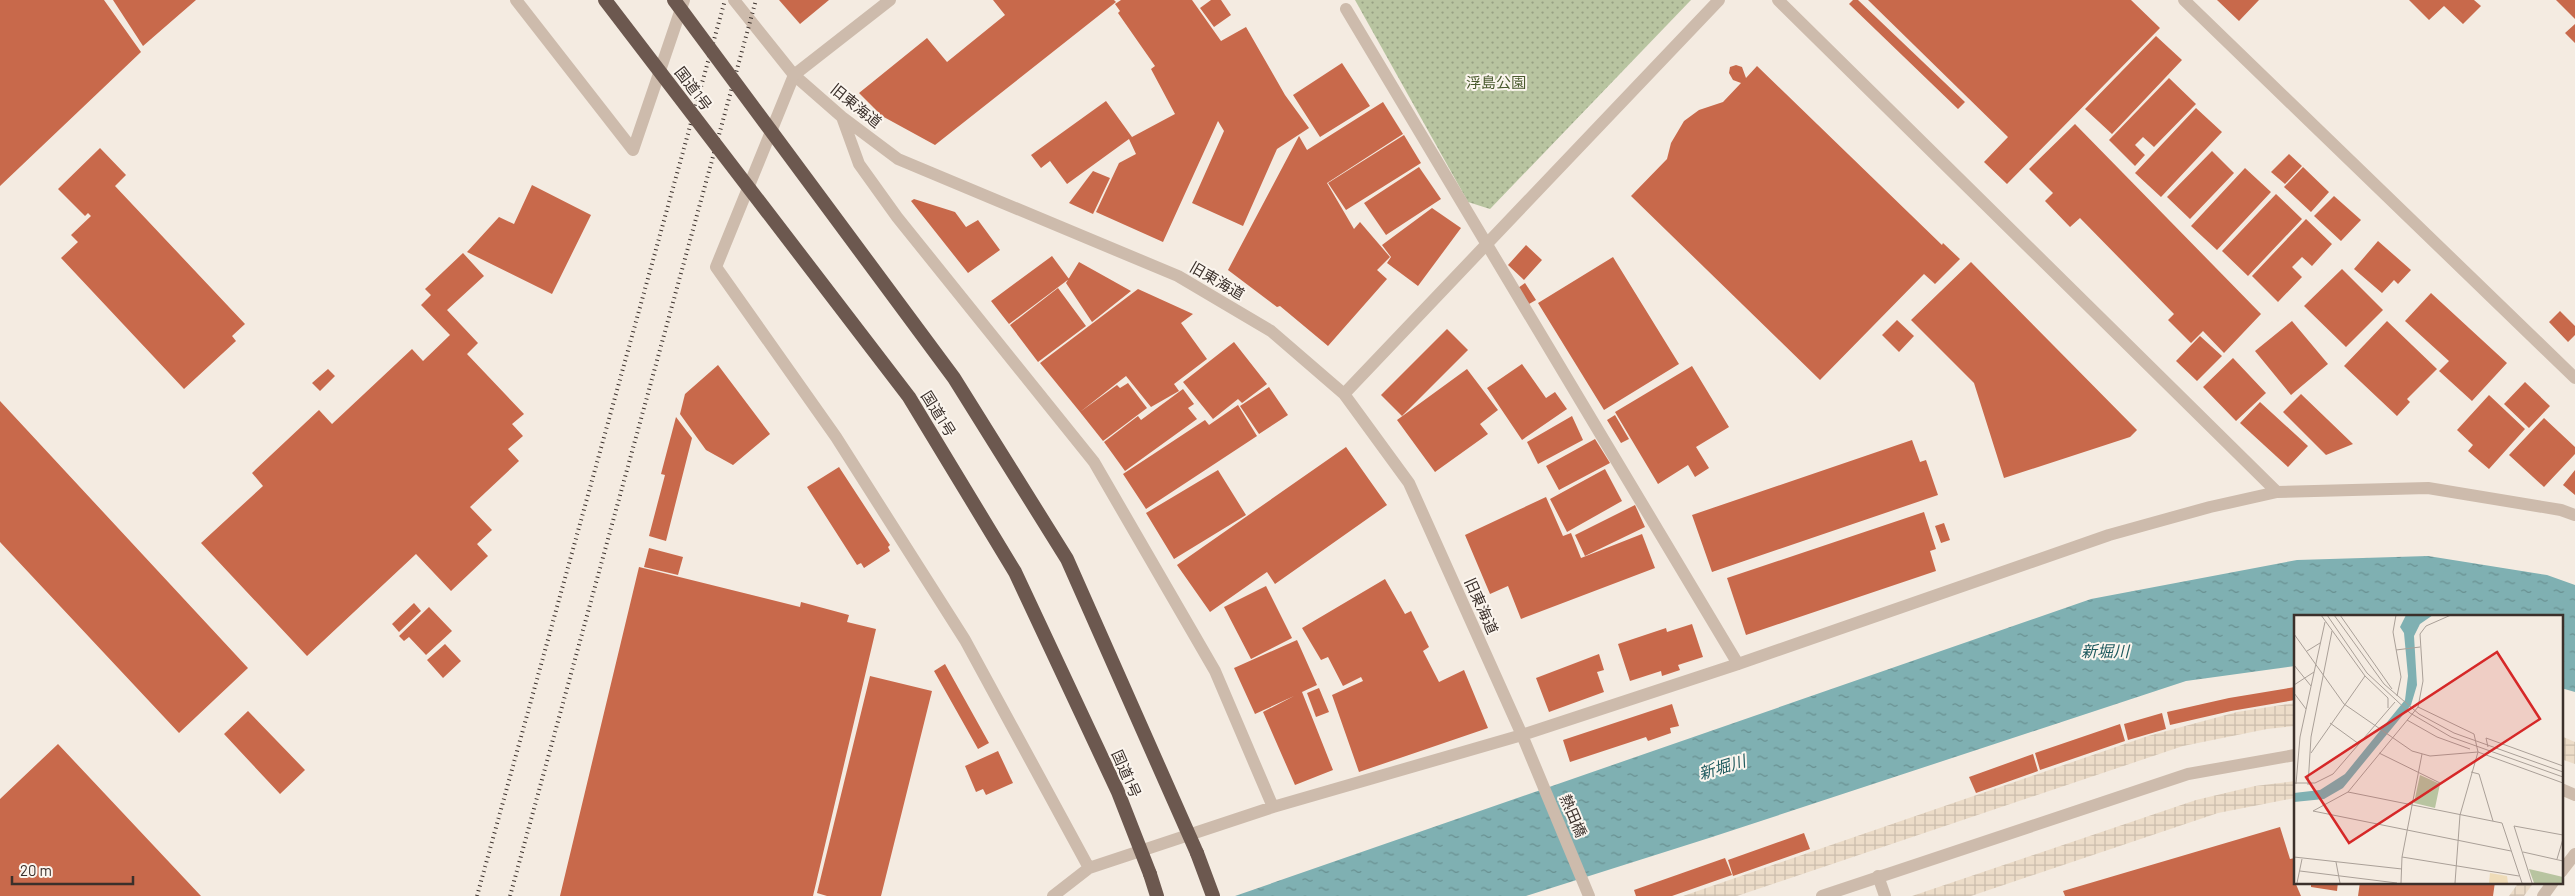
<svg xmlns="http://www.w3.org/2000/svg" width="2575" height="896" font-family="Barlow,'Noto Sans JP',sans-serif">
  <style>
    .park { fill: url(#park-dots) }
    .plaza { fill: url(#plaza-grid) }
    .water { fill: url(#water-ripples) }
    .building { fill: #c8694b }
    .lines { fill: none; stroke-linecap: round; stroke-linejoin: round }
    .minor { stroke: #cdbbac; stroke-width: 12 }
    .tertiary { stroke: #cdbbac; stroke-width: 12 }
    .trunk { stroke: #6c584f; stroke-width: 14 }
    .rail { stroke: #3b302b; stroke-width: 4; stroke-dasharray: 1 4; stroke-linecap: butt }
    .trunk-bridge { stroke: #6c584f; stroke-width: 14 }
    .labels { text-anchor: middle; stroke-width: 4; stroke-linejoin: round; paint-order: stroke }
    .park-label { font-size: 15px; fill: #4a5a2e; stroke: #fbf5ee }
    .street-label { font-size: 15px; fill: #3b302b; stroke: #fbf5ee }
    .water-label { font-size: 16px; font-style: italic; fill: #1f5a5e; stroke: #fbf5ee }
    .inset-road { fill: none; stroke: #aaa098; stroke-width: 1 }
    .view { fill: #d62828; fill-opacity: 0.15; stroke: #d62828; stroke-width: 2.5 }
    .inset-edge { fill: none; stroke: #3b302b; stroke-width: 2.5 }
  </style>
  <defs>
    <pattern id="park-dots" width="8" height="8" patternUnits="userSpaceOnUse" patternTransform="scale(1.25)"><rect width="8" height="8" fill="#b8c4a0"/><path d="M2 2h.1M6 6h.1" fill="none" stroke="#97a083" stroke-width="1.8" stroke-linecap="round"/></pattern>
    <pattern id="plaza-grid" width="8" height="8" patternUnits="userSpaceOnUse" patternTransform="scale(1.25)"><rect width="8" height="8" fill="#ecdcc8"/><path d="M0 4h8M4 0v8" fill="none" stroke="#cbbdac"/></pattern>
    <pattern id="water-ripples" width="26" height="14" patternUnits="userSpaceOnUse" patternTransform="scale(1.25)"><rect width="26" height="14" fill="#7fb0b2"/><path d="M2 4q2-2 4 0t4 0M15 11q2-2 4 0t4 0" fill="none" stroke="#699091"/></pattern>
  </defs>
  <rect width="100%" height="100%" fill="#f4ebe1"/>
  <path class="park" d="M 1355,0 L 1691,0 L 1490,209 L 1468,202 Z"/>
  <path class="plaza" d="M 2295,703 L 2295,726 L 2267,729 L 2183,746 L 1737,896 L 1683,896 L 2148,736 L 2237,712 Z
    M 2561,736 L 2575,742 L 2575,764 L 2561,759 Z
    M 2295,781 L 2295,798 L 2218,813 L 1971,896 L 1912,896 L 2196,800 L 2255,786 Z
    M 2519,882 L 2534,882 L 2524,896 L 2509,896 Z"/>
  <path class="water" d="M 2428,556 L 2547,575 L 2575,585 L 2575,692 L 2561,688 L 2561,616 L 2295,616 L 2295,666 L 2186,681 L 1709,838 L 1526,896 L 1235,896 L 2091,599 L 2297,560 Z"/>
  <path class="building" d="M 0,0 L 104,0 L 141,52 L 0,186 Z
    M 113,0 L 196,0 L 143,46 Z
    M 779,0 L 829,0 L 800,24 Z
    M 993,0 L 1114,0 L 1116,2 L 935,145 L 882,116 L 859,93 L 927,38 L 947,62 L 1005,15 Z
    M 1121,0 L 1192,0 L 1221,41 L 1246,27 L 1285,95 L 1309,128 L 1277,149 L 1243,226 L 1192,203 L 1224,131 L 1218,121 L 1163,242 L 1096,212 L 1119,163 L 1136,154 L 1129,139 L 1067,184 L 1050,161 L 1041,168 L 1031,155 L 1106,101 L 1132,137 L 1175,114 L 1151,69 L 1155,66 L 1118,13 L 1120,11 L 1115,4 Z
    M 1211,0 L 1221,0 L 1231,15 L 1214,27 L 1200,8 Z
    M 1853,0 L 1858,0 L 1965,102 L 1958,109 L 1849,4 Z
    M 1868,0 L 2131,0 L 2160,28 L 2007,184 L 1984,162 L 2008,137 Z
    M 2217,0 L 2259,0 L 2239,21 Z
    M 2409,0 L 2474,0 L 2481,6 L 2463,24 L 2444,6 L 2429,20 Z
    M 2556,0 L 2575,0 L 2575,19 Z
    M 2575,24 L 2575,43 L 2565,33 Z
    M 2156,36 L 2182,60 L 2112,134 L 2085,109 Z
    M 1342,63 L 1370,106 L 1320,137 L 1293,95 Z
    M 1736,65 L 1742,67 L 1746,78 L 1757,66 L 1942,245 L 1943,243 L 1960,259 L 1935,284 L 1924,274 L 1820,380 L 1631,196 L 1667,159 L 1671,143 L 1684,121 L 1699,110 L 1723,102 L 1741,83 L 1733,80 L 1729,73 L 1730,67 Z
    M 2169,78 L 2196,104 L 2154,147 L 2143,137 L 2135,145 L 2145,155 L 2135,166 L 2109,140 Z
    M 1383,102 L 1403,134 L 1327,183 L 1354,229 L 1360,222 L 1390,257 L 1377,270 L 1387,279 L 1328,346 L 1280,306 L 1277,307 L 1228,270 L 1299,136 L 1307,150 Z
    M 2196,108 L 2222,132 L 2161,197 L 2135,173 Z
    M 2075,124 L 2261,314 L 2224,353 L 2203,331 L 2191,343 L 2168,320 L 2174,314 L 2080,218 L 2070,227 L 2045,201 L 2053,193 L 2029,169 Z
    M 1404,135 L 1421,163 L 1346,210 L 1328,183 Z
    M 100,148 L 126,175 L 115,186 L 245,324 L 232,336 L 236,341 L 184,389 L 61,258 L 78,242 L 71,235 L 91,216 L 88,213 L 85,216 L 58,189 Z
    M 2212,151 L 2234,173 L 2190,219 L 2167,197 Z
    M 2289,154 L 2302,166 L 2285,184 L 2271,172 Z
    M 1419,167 L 1441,199 L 1386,235 L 1364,203 Z
    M 2303,167 L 2329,192 L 2311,212 L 2284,187 Z
    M 2245,168 L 2271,192 L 2217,250 L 2191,226 Z
    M 1093,171 L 1110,178 L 1093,214 L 1069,203 Z
    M 532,185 L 591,215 L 552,294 L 467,252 L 499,217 L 514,224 Z
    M 2276,194 L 2302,219 L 2248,276 L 2222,251 Z
    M 2334,196 L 2361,220 L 2341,241 L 2314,216 Z
    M 914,199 L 955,212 L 966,227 L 978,220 L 1000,250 L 968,273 L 911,201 Z
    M 1432,208 L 1461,228 L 1418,286 L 1387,263 L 1391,257 L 1382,245 Z
    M 2306,219 L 2332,244 L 2312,266 L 2302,257 L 2292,267 L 2302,277 L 2278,302 L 2252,276 Z
    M 2378,241 L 2411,270 L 2398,284 L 2394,280 L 2382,293 L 2354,269 Z
    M 1526,245 L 1542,260 L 1524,280 L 1508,265 Z
    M 463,253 L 484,276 L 447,310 L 478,343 L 467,354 L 524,414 L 512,424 L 523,436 L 508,449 L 519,461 L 470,507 L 492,530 L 477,544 L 488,556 L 451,591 L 416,554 L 307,656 L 201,543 L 263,486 L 252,473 L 319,410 L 332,424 L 412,349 L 423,361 L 450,335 L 421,305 L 431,295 L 425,289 Z
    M 1052,256 L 1069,279 L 1009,324 L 991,301 Z
    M 1613,257 L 1679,364 L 1604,410 L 1538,303 Z
    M 1079,262 L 1131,291 L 1092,322 L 1066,283 Z
    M 1971,262 L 2137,430 L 2130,437 L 2004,478 L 1974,383 L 1911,320 Z
    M 2342,269 L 2383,310 L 2346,347 L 2304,306 Z
    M 1525,283 L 1536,300 L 1529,304 L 1518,288 Z
    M 1058,288 L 1086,326 L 1038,362 L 1010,325 Z
    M 1138,289 L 1193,314 L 1181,323 L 1207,359 L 1174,384 L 1179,391 L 1151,407 L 1126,376 L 1080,412 L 1040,363 Z
    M 2431,293 L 2507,363 L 2472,401 L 2439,371 L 2449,361 L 2405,321 Z
    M 2560,311 L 2575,326 L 2575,335 L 2568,342 L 2549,322 Z
    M 1897,320 L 1914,336 L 1899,352 L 1882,335 Z
    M 2292,321 L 2328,364 L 2291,395 L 2255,351 Z
    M 2387,321 L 2437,369 L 2407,399 L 2410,402 L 2397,416 L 2344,366 Z
    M 1447,329 L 1468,350 L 1402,416 L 1381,395 Z
    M 2200,336 L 2222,356 L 2197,381 L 2176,361 Z
    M 1234,342 L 1267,384 L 1242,403 L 1238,399 L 1213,419 L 1183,382 Z
    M 2233,358 L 2266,393 L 2236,421 L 2203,387 Z
    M 1522,364 L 1546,398 L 1555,392 L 1567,409 L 1522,440 L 1487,388 Z
    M 718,365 L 770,434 L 733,465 L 706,450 L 680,414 L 685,394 Z
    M 1692,366 L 1729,427 L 1696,447 L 1709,468 L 1695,477 L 1688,465 L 1658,484 L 1615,412 Z
    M 328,369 L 335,376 L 320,391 L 312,383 Z
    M 1467,369 L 1498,410 L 1480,424 L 1488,434 L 1435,472 L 1397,420 Z
    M 2525,382 L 2550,406 L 2529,428 L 2504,404 Z
    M 1128,383 L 1147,408 L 1103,441 L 1080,412 L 1117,385 L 1120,388 Z
    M 1269,387 L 1288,415 L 1259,434 L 1240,406 Z
    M 1183,389 L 1194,404 L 1188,408 L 1197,419 L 1125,471 L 1104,442 L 1138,416 L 1141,420 Z
    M 2301,394 L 2353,444 L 2326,455 L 2283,412 Z
    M 2489,395 L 2525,429 L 2489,469 L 2468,451 L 2473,445 L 2457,430 Z
    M 0,401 L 248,668 L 179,733 L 0,542 Z
    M 2260,402 L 2308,446 L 2288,467 L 2240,423 Z
    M 1238,405 L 1257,436 L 1146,509 L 1123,474 L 1152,455 L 1164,474 L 1152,455 L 1205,420 L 1209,425 Z
    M 1615,415 L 1629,439 L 1621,443 L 1607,420 Z
    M 1572,416 L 1583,440 L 1538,464 L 1527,442 Z
    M 676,417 L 692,438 L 666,541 L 649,536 L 665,475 L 661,474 Z
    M 2544,418 L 2575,447 L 2575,454 L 2544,487 L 2509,455 Z
    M 1595,439 L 1610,463 L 1559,490 L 1546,466 Z
    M 1912,440 L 1920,462 L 1926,460 L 1938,495 L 1712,572 L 1692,515 Z
    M 1346,447 L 1387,505 L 1275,584 L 1267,572 L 1210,612 L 1177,565 Z
    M 839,467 L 890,545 L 888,547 L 890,551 L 864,568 L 861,563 L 857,565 L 807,487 Z
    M 1605,469 L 1622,501 L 1567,532 L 1550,499 Z
    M 1218,470 L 1246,515 L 1174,559 L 1146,513 Z
    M 2575,470 L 2575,495 L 2563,485 Z
    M 1546,497 L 1563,536 L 1571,533 L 1581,558 L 1642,534 L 1655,568 L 1521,619 L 1508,586 L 1490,594 L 1465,535 Z
    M 1635,505 L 1645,527 L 1585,556 L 1575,535 Z
    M 1924,512 L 1936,549 L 1930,551 L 1936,571 L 1746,635 L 1727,578 Z
    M 1944,523 L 1950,540 L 1941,543 L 1935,526 Z
    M 649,548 L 683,557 L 678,575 L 644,567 Z
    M 639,567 L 800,607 L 801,602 L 849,615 L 847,622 L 876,629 L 813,896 L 560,896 Z
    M 1385,579 L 1405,614 L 1411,611 L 1429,647 L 1423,651 L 1439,682 L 1464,670 L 1488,728 L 1359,772 L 1332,695 L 1363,681 L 1361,677 L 1343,686 L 1328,657 L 1321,660 L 1302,628 Z
    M 1266,586 L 1292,638 L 1251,659 L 1224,607 Z
    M 414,603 L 421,611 L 399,632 L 392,624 Z
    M 429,607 L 452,631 L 426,655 L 409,637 L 404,641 L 399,636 Z
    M 1692,624 L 1703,657 L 1678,665 L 1680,670 L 1662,676 L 1661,671 L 1630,681 L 1618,644 L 1666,628 L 1667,632 Z
    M 1297,640 L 1317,685 L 1302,692 L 1333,770 L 1295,785 L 1263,712 L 1294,696 L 1255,714 L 1234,668 Z
    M 445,644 L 461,661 L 443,678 L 427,660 Z
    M 1599,654 L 1604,670 L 1597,672 L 1604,692 L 1549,712 L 1536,678 Z
    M 945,664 L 989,743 L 978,749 L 934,671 Z
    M 870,676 L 932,691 L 881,896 L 827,896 L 817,893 Z
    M 2295,687 L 2295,700 L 2231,711 L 2170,725 L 2167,712 L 2229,698 Z
    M 1319,688 L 1329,712 L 1316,717 L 1307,693 Z
    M 1672,704 L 1679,726 L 1670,728 L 1671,733 L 1648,741 L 1646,737 L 1570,762 L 1563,740 Z
    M 248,711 L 305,770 L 280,794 L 224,734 Z
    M 2162,713 L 2166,729 L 2128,740 L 2124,724 Z
    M 2120,724 L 2125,741 L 2040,770 L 2035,753 Z
    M 58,744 L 201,896 L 0,896 L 0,799 Z
    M 998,751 L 1013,783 L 986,795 L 983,789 L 976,792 L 965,766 Z
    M 2033,754 L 2038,771 L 1976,793 L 1969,777 Z
    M 2280,827 L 2290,859 L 2295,858 L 2295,882 L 2301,896 L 2065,896 L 2063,891 Z
    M 1804,833 L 1810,849 L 1733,876 L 1728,860 Z
    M 1725,858 L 1732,875 L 1672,896 L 1636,896 L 1634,890 Z
    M 2311,882 L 2338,882 L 2337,891 L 2311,887 Z
    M 2360,882 L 2495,882 L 2493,896 L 2358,896 Z"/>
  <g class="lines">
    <path class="minor" d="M 516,0 L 633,150 L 684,0
      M 734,0 L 794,75 L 842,117 L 898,159 L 1178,276 L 1271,331 L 1344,394 L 1409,483 L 1522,735 L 1589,896
      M 1778,0 L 2277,492
      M 2184,0 L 2575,378
      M 1346,9 L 1738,664
      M 794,75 L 716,267 L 836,437 L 965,640 L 1089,868 L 1053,896
      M 842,117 L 859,164 L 897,217 L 1094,462 L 1215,671 L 1273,807
      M 1344,394 L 1719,0
      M 1089,868 L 1273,807 L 1522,735 L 1738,664 L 2109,535 L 2210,507 L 2277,492 L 2428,488 L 2561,510 L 2575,515
      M 2561,872 L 2575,854
      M 1878,876 L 1885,896
      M 2543,896 L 2553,882"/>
    <path class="tertiary" d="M 794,75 L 890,0
      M 2561,789 L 2575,795
      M 1822,896 L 2188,774 L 2295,755"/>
    <path class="trunk" d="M 1197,853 L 1213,896
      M 1150,874 L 1157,896"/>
    <path class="rail" d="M 477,896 L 725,0
      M 510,896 L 756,0"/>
    <path class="trunk-bridge" d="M 605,0 L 909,397 L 1015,572 L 1118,792 L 1150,874
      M 674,0 L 954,378 L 1067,559 L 1197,853"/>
  </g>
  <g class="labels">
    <g class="park-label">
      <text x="1496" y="88">浮島公園</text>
    </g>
    <g class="street-label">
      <text transform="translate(693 89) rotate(53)" y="5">国道1号</text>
      <text transform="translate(856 106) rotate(39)" y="5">旧東海道</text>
      <text transform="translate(1217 281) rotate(30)" y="5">旧東海道</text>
      <text transform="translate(938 414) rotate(58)" y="5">国道1号</text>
      <text transform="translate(1481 606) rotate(66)" y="5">旧東海道</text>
      <text transform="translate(1126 774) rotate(66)" y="5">国道1号</text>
      <text transform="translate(1573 816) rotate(67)" y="5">熱田橋</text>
    </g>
    <g class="water-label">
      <text x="2105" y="657">新堀川</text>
      <text transform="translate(1722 767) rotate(-17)" y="6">新堀川</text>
    </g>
  </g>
  <g transform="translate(2294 615)">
    <rect width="269" height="269" fill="#f4ebe1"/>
    <path d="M 196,258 L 213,261 L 214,268 L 195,268 Z" fill="#efdcb8"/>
    <path d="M 126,160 L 146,169 L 141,193 L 120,188 ZM 235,254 L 269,262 L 269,268 L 240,268 Z" fill="#b8c4a0"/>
    <path d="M 112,0 L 139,0 L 126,9 L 120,21 L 123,70 L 117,90 L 49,173 L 30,184 L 0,187 L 0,178 L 26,175 L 51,159 L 111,85 L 114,61 L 110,18 L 106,12 Z" fill="#7fb0b2"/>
    <path class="inset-road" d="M 27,0 L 71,61 L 94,83 L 94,93M 33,0 L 73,58 L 116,98 L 157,122 L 269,162M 40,0 L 90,69 L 125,99 L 160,118 L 269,157M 46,0 L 98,74M 102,0 L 99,17 L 107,62 L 103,81M 157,0 L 132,11 L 126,19 L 129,66 L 124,92 L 180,119 L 184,137 L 166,200 L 161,268M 0,19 L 50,89 L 118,136 L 136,141 L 184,137 L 269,168M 102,35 L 126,32M 13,36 L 26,28M 0,50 L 17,71M 0,70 L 20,57M 0,78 L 12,94M 124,92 L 54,177 L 19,196 L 217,236M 113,105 L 143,122 L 176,134M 36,108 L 65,129M 194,132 L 192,123 L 269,151M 17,138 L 71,61M 85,138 L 146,168M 177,157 L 185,159 L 199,206M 0,168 L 21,168 L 39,159 L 101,87M 2,169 L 6,122 L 31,7M 14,170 L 17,122 L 38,16M 54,177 L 208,208 L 228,268M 229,237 L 269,246M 0,242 L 108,254M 108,242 L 225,261M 263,244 L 269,224M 42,247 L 46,268M 6,256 L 103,268M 3,268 L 8,244M 107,268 L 108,242 L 128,139M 238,268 L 220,211 L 269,220"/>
    <path class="view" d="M 203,37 L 246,104 L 55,228 L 12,162 Z"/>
    <rect width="269" height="269" class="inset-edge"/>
  </g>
  <path d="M12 876v8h121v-8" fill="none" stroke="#3b302b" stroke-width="2.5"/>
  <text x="20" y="876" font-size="15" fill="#3b302b" stroke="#fbf5ee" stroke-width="4" paint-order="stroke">20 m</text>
</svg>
